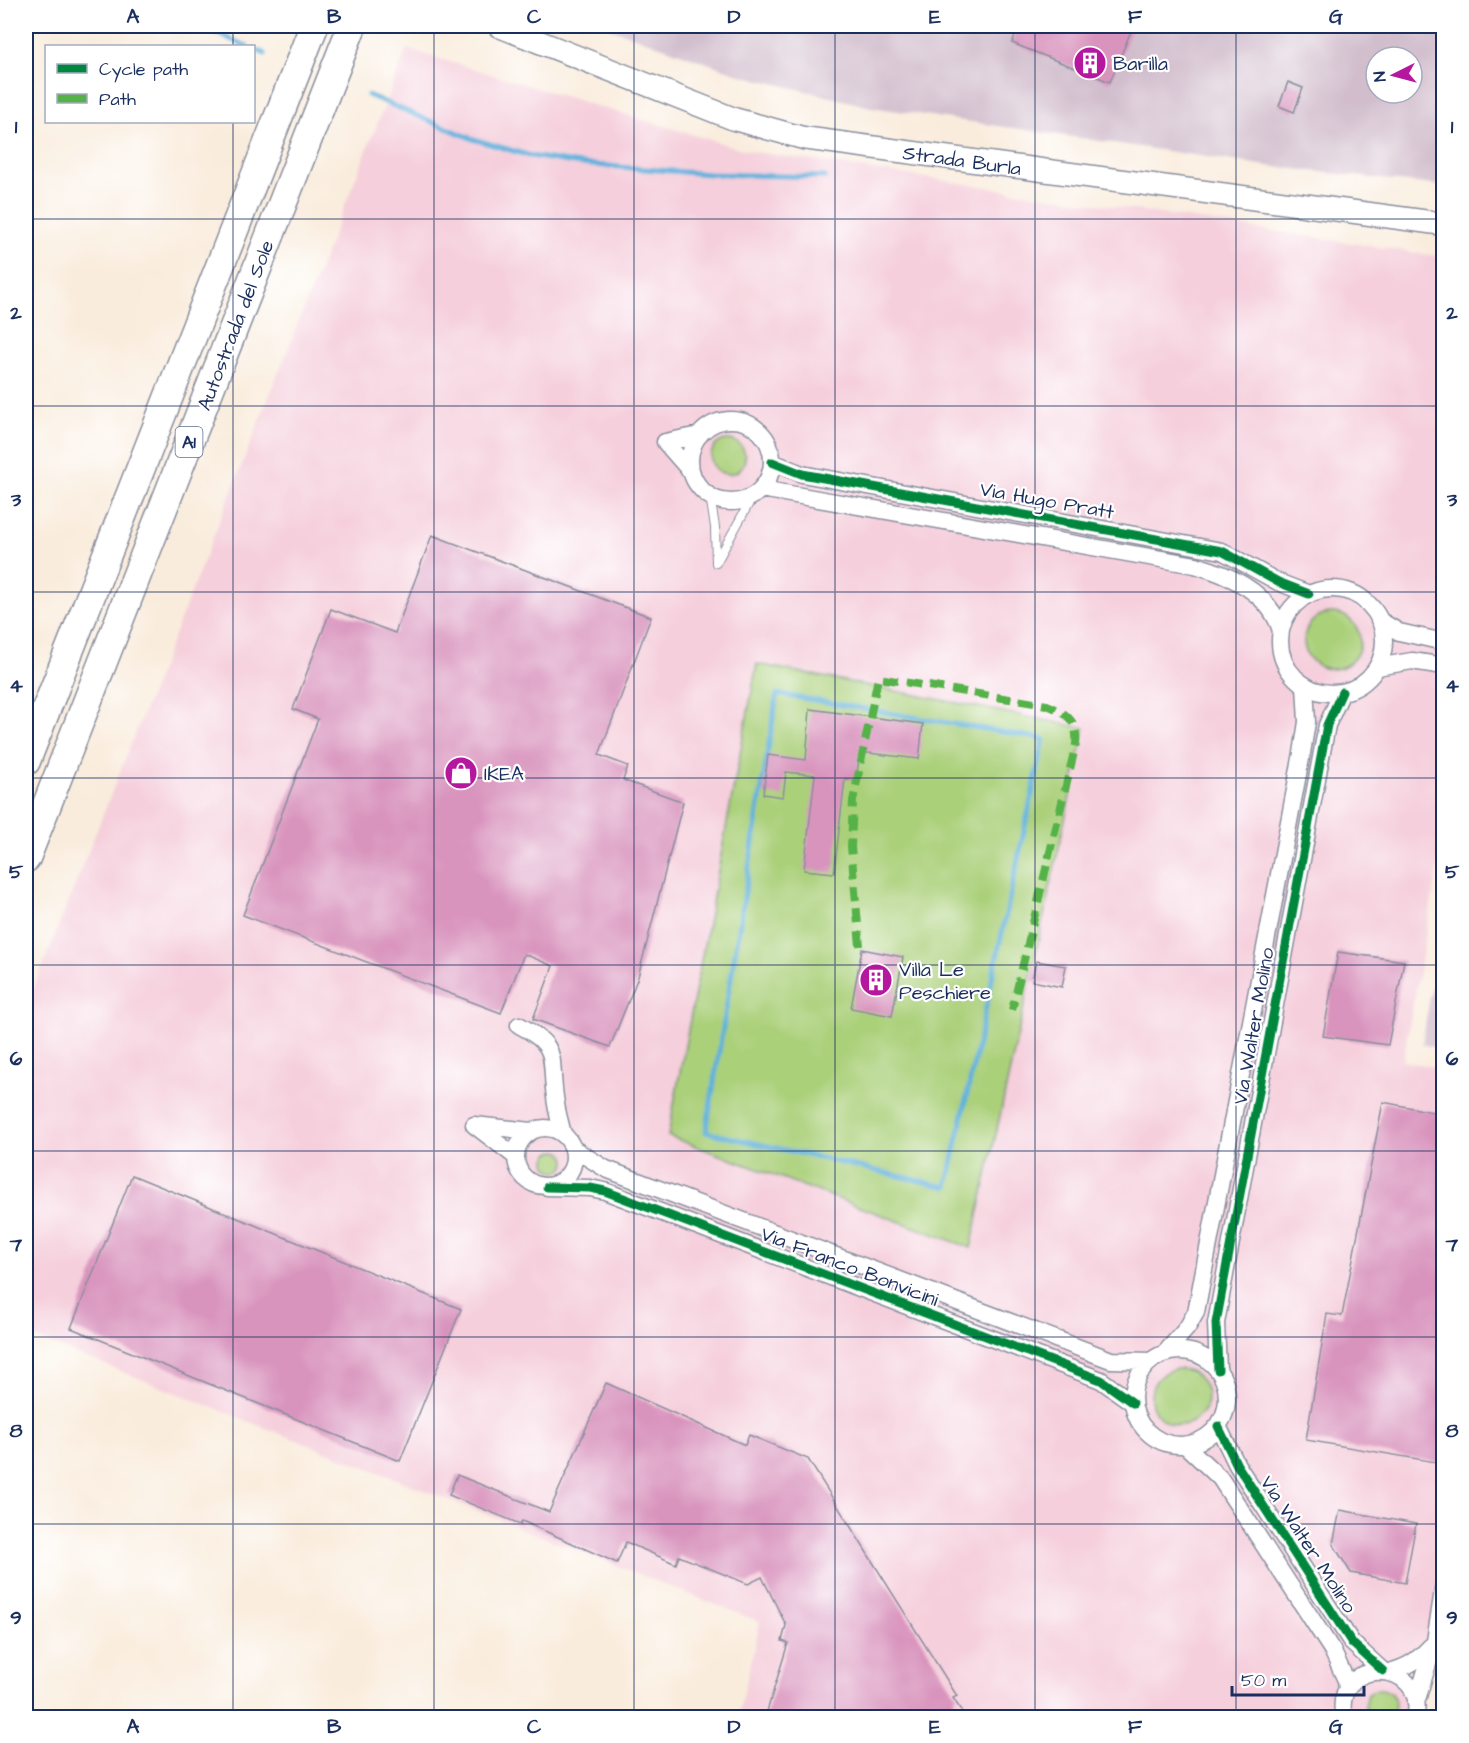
<svg xmlns="http://www.w3.org/2000/svg" width="1469" height="1743" font-family="'Architects Daughter',sans-serif">
  <style>
    .built { fill: #f5cfdb }
    .industrial { fill: #d1bdcc; fill-rule: evenodd }
    .green { fill: #abd07a; stroke: #63806c; stroke-width: 1.5 }
    .lines { fill: none; stroke-linecap: round; stroke-linejoin: round }
    .stream { stroke: #60b1db; stroke-width: 5 }
    .building { fill: #d994be }
    .lane-casing { stroke: #8a8e9d; stroke-width: 10 }
    .street-casing { stroke: #8a8e9d; stroke-width: 19 }
    .secondary-casing { stroke: #8a8e9d; stroke-width: 25 }
    .highway-casing { stroke: #8a8e9d; stroke-width: 31 }
    .lane { stroke: #fff; stroke-width: 8 }
    .street { stroke: #fff; stroke-width: 16 }
    .secondary { stroke: #fff; stroke-width: 22 }
    .highway { stroke: #fff; stroke-width: 28 }
    .quiet { stroke: #55b248; stroke-width: 8; stroke-dasharray: 15 8; stroke-linecap: butt }
    .cycleway-casing { stroke: #fff; stroke-width: 13 }
    .cycleway { stroke: #00873e; stroke-width: 9 }
    .grid { fill: none; stroke: #1b2f5e; stroke-width: 1.5; stroke-opacity: 0.55 }
    .labels { text-anchor: middle; stroke-width: 4.5; stroke-linejoin: round; paint-order: stroke }
    .shield { fill: #fff; stroke: #5f6d8e; stroke-width: 1.5 }
    .shield-label { font-size: 18px; font-weight: bold; fill: #1b2f5e }
    .poi-label { font-size: 20px; fill: #1b2f5e; stroke: #fff; text-anchor: start }
    .street-label { font-size: 20px; fill: #1b2f5e; stroke: #fff }
    .neatline { fill: none; stroke: #1b2f5e; stroke-width: 2 }
    .grid-label { font-size: 20px; text-anchor: middle; font-weight: bold; fill: #1b2f5e }
  </style>
  <rect width="100%" height="100%" fill="#fff"/>
  <filter id="ink" filterUnits="userSpaceOnUse"><feTurbulence type="fractalNoise" baseFrequency=".0167" numOctaves="2"/><feDisplacementMap in="SourceGraphic" scale="12" xChannelSelector="R" yChannelSelector="G"/><feConvolveMatrix kernelMatrix="1 2 1 2 8 2 1 2 1" color-interpolation-filters="sRGB"/></filter>
  <filter id="wash" filterUnits="userSpaceOnUse"><feTurbulence type="fractalNoise" baseFrequency=".008" numOctaves="4" result="noise"/><feDisplacementMap in="SourceGraphic" scale="24" xChannelSelector="R" yChannelSelector="G"/><feGaussianBlur stdDeviation="1.35" result="paint"/><feColorMatrix in="noise" values="0 0 0 0 0 0 0 0 0 0 0 0 0 0 0 0 0 1.4 0 .05"/><feComposite in="paint" operator="in"/></filter>
  <g filter="url(#wash)">
    <rect width="100%" height="100%" fill="#f9ecdc"/>
    <path class="built" d="M 407,49 L 744,150 L 1443,257 L 1443,840 L 1403,1061 L 1444,1069 L 1444,1556 L 1420,1717 L 738,1717 L 760,1622 L 26,1334 L 26,1008 Z"/>
    <path class="industrial" d="M 604,26 L 1443,26 L 1443,186 L 1267,166 L 871,107 L 744,76 ZM 1376,57 L 1412,57 L 1412,93 L 1376,93 Z
      M 1443,921 L 1443,1050 L 1422,1044 Z"/>
    <path class="green" d="M711 457a17 17 0 1 1 34 0a17 17 0 1 1-34 0Z
      M1304 641a28 28 0 1 1 56 0a28 28 0 1 1-56 0Z
      M 757,664 L 1085,728 L 971,1248 L 668,1136 Z
      M546 1161a10 10 0 1 1 20 0a10 10 0 1 1-20 0Z
      M1151 1397a28 28 0 1 1 56 0a28 28 0 1 1-56 0Z
      M1365 1704a15 15 0 1 1 30 0a15 15 0 1 1-30 0Z"/>
    <g class="lines">
      <path class="stream" d="M 198,26 L 247,46
        M 254,49 L 265,54
        M 368,95 L 473,139 L 531,156 L 581,164 L 710,174 L 825,177
        M 777,694 L 1044,739 L 947,1187 L 706,1132 Z"/>
    </g>
    <g id="blocks">
      <path class="building" d="M 1019,26 L 1133,26 L 1110,82 L 1012,43 Z
        M 1288,82 L 1303,88 L 1294,112 L 1279,106 Z
        M 432,535 L 651,617 L 599,755 L 628,766 L 623,780 L 683,802 L 638,977 L 610,1047 L 533,1019 L 553,966 L 524,954 L 501,1013 L 243,915 L 318,719 L 293,709 L 331,609 L 395,633 Z
        M 810,709 L 923,724 L 919,759 L 860,752 L 856,780 L 845,779 L 834,873 L 804,870 L 815,775 L 786,772 L 783,797 L 763,794 L 768,755 L 806,760 Z
        M 862,949 L 903,957 L 892,1016 L 851,1008 Z
        M 1338,952 L 1404,961 L 1388,1045 L 1323,1036 Z
        M 1036,961 L 1066,966 L 1062,987 L 1032,981 Z
        M 1383,1102 L 1443,1114 L 1443,1448 L 1441,1463 L 1306,1440 L 1327,1314 L 1342,1316 Z
        M 132,1175 L 461,1309 L 400,1461 L 71,1328 Z
        M 606,1383 L 745,1445 L 749,1435 L 808,1459 L 957,1696 L 953,1698 L 966,1718 L 765,1718 L 788,1643 L 782,1641 L 786,1625 L 762,1577 L 748,1584 L 679,1556 L 676,1564 L 626,1542 L 617,1563 L 522,1521 L 520,1524 L 449,1495 L 457,1475 L 549,1512 Z
        M 1340,1510 L 1416,1524 L 1405,1583 L 1351,1573 L 1333,1544 Z"/>
    </g>
  </g>
  <g filter="url(#ink)">
    <use href="#blocks" fill-opacity="0" stroke="#8a8e9d" stroke-width="1.5"/>
    <g class="lines">
      <defs>
        <path id="lane" d="M 710,496 L 715,527 L 716,563 L 753,496"/>
        <path id="street" d="M690 461a41 41 0 1 1 82 0a41 41 0 1 1-82 0Z
          M 772,462 L 802,474 L 1222,551 L 1278,582 L 1309,594
          M 692,473 L 665,442 L 699,435
          M 761,489 L 1195,565 C 1231,575 1270,593 1281,631
          M1280 641a52 52 0 1 1 104 0a52 52 0 1 1-104 0Z
          M 1379,620 L 1399,632 L 1444,642
          M 1377,667 L 1412,661 L 1444,666
          M 519,1025 C 561,1048 549,1056 555,1097 C 556,1109 560,1122 563,1134
          M516 1157a29 29 0 1 1 58 0a29 29 0 1 1-58 0Z
          M 574,1149 L 606,1169 L 1111,1360 L 1151,1361
          M 516,1157 L 474,1125 L 531,1131
          M 547,1187 L 590,1188 L 605,1191 L 1101,1380 L 1133,1403
          M1133 1398a47 47 0 1 1 94 0a47 47 0 1 1-94 0Z
          M 1165,1353 L 1187,1328 L 1196,1312 L 1302,753 L 1307,722 L 1305,685
          M 1218,1370 L 1216,1323 L 1327,725 L 1342,692
          M 1218,1426 L 1237,1465 L 1352,1643 L 1383,1671
          M 1185,1445 L 1220,1478 L 1332,1650 L 1346,1680 L 1347,1690
          M 1389,1672 C 1408,1667 1417,1661 1431,1646
          M 1416,1703 L 1435,1641 L 1444,1585
          M 1344,1718 C 1330,1655 1430,1658 1415,1718"/>
        <path id="secondary" d="M 499,26 L 734,119 L 803,138 L 1444,224"/>
        <path id="highway" d="M 26,761 L 314,26
          M 26,858 L 352,26"/>
      </defs>
      <use href="#lane" class="lane-casing"/>
      <use href="#street" class="street-casing"/>
      <use href="#secondary" class="secondary-casing"/>
      <use href="#highway" class="highway-casing"/>
      <use href="#lane" class="lane"/>
      <use href="#street" class="street"/>
      <use href="#secondary" class="secondary"/>
      <use href="#highway" class="highway"/>
      <path class="quiet" d="M 860,946 L 851,847 L 853,801 L 878,678 L 1047,705 C 1067,713 1078,721 1076,744 L 1012,1010"/>
      <defs>
        <path id="cycleway" d="M 772,462 L 802,474 L 1222,551 L 1278,582 L 1309,594
          M 547,1187 L 590,1188 L 605,1191 L 1101,1380 L 1133,1403
          M 1218,1370 L 1216,1323 L 1327,725 L 1342,692
          M 1218,1426 L 1237,1465 L 1352,1643 L 1383,1671"/>
      </defs>
      <use href="#cycleway" class="cycleway-casing"/>
      <use href="#cycleway" class="cycleway"/>
    </g>
  </g>
  <path class="grid" d="M 233,26 L 233,46M 434,26 L 434,1718M 634,26 L 634,1718M 835,26 L 835,1718M 1035,26 L 1035,1718M 1236,26 L 1236,1718M 233,122 L 233,1718M 26,219 L 1444,219M 26,406 L 1444,406M 26,592 L 1444,592M 26,778 L 1444,778M 26,965 L 1444,965M 26,1151 L 1444,1151M 26,1337 L 1444,1337M 26,1524 L 1444,1524"/>
  <defs>
    <symbol id="building-disc" viewBox="-11 -11 22 22"><circle r="9.5" fill="#b5179e" stroke="#fff"/><path d="M-4-6H4V6H1V3H-1V6H-4ZM-2.5-4.3h1.7v1.8h-1.7ZM.8-4.3h1.7v1.8H.8ZM-2.5-1h1.7V.8h-1.7ZM.8-1h1.7V.8H.8Z" fill="#fff"/></symbol>
    <symbol id="shop-disc" viewBox="-11 -11 22 22"><circle r="9.5" fill="#b5179e" stroke="#fff"/><path d="M-5-2.5h2.3a2.7 3.5 0 0 1 5.4 0H5L5.5 6h-11ZM-1.5-2.5h3a1.5 2.3 0 0 0-3 0Z" fill="#fff"/></symbol>
  </defs>
  <g fill-rule="evenodd">
    <use href="#building-disc" x="1071" y="44" width="38" height="38"/>
    <use href="#shop-disc" x="442" y="754" width="38" height="38"/>
    <use href="#building-disc" x="857" y="961" width="38" height="38"/>
  </g>
  <g class="labels">
    <rect class="shield" x="175.5" y="427" width="27" height="30" rx="4.5"/>
    <g class="shield-label">
      <text x="189" y="448">A1</text>
    </g>
    <g class="poi-label">
      <text x="1113" y="70">Barilla</text>
      <text x="484" y="780">IKEA</text>
      <text x="899" y="976">Villa Le<tspan x="899" dy="23">Peschiere</tspan></text>
    </g>
    <g class="street-label">
      <text transform="translate(962 160) rotate(8)" y="7">Strada Burla</text>
      <text transform="translate(235 325) rotate(-69)" y="7">Autostrada del Sole</text>
      <text transform="translate(1047 500) rotate(10)" y="7">Via Hugo Pratt</text>
      <text transform="translate(1253 1026) rotate(-80)" y="7">Via Walter Molino</text>
      <text transform="translate(850 1266) rotate(21)" y="7">Via Franco Bonvicini</text>
      <text transform="translate(1309 1544) rotate(57)" y="7">Via Walter Molino</text>
    </g>
  </g>
  <rect width="1469" height="1743" fill="none" stroke="#fff" stroke-width="66"/>
  <rect x="45" y="45" width="210" height="78" fill="#ffffff" stroke="#a4acbf" stroke-width="1.5"/>
  <rect x="57" y="64" width="30" height="9" fill="#00873e" stroke="#a4acbf" stroke-width="1.5"/>
  <text x="99" y="75" font-size="18" fill="#1b2f5e">Cycle path</text>
  <rect x="57" y="94" width="30" height="9" fill="#55b248" stroke="#a4acbf" stroke-width="1.5"/>
  <text x="99" y="105" font-size="18" fill="#1b2f5e">Path</text>
  <g transform="translate(1394 75) rotate(264)"><circle r="28" fill="#ffffff" stroke="#a4acbf" stroke-width="1.5"/>
  <path d="M0-4.5L10 22L0 15L-10 22Z" fill="#b5179e"/>
  <text y="-9" font-size="16" font-weight="bold" text-anchor="middle" fill="#1b2f5e">N</text>
  </g>
  <path d="M1232 1686v9h132v-9" fill="none" stroke="#1b2f5e" stroke-width="3"/>
  <text x="1241" y="1686" font-size="18" fill="#1b2f5e" stroke="#ffffff" stroke-width="4.5" paint-order="stroke">50 m</text>
  <rect x="33" y="33" width="1403" height="1677" class="neatline"/>
  <g class="grid-label">
    <text x="133" y="23">A</text>
    <text x="334" y="23">B</text>
    <text x="534" y="23">C</text>
    <text x="734" y="23">D</text>
    <text x="935" y="23">E</text>
    <text x="1135" y="23">F</text>
    <text x="1336" y="23">G</text>
    <text x="16" y="133">1</text>
    <text x="1452" y="133">1</text>
    <text x="16" y="319">2</text>
    <text x="1452" y="319">2</text>
    <text x="16" y="506">3</text>
    <text x="1452" y="506">3</text>
    <text x="16" y="692">4</text>
    <text x="1452" y="692">4</text>
    <text x="16" y="878">5</text>
    <text x="1452" y="878">5</text>
    <text x="16" y="1065">6</text>
    <text x="1452" y="1065">6</text>
    <text x="16" y="1251">7</text>
    <text x="1452" y="1251">7</text>
    <text x="16" y="1437">8</text>
    <text x="1452" y="1437">8</text>
    <text x="16" y="1624">9</text>
    <text x="1452" y="1624">9</text>
    <text x="133" y="1733">A</text>
    <text x="334" y="1733">B</text>
    <text x="534" y="1733">C</text>
    <text x="734" y="1733">D</text>
    <text x="935" y="1733">E</text>
    <text x="1135" y="1733">F</text>
    <text x="1336" y="1733">G</text>
  </g>
</svg>
